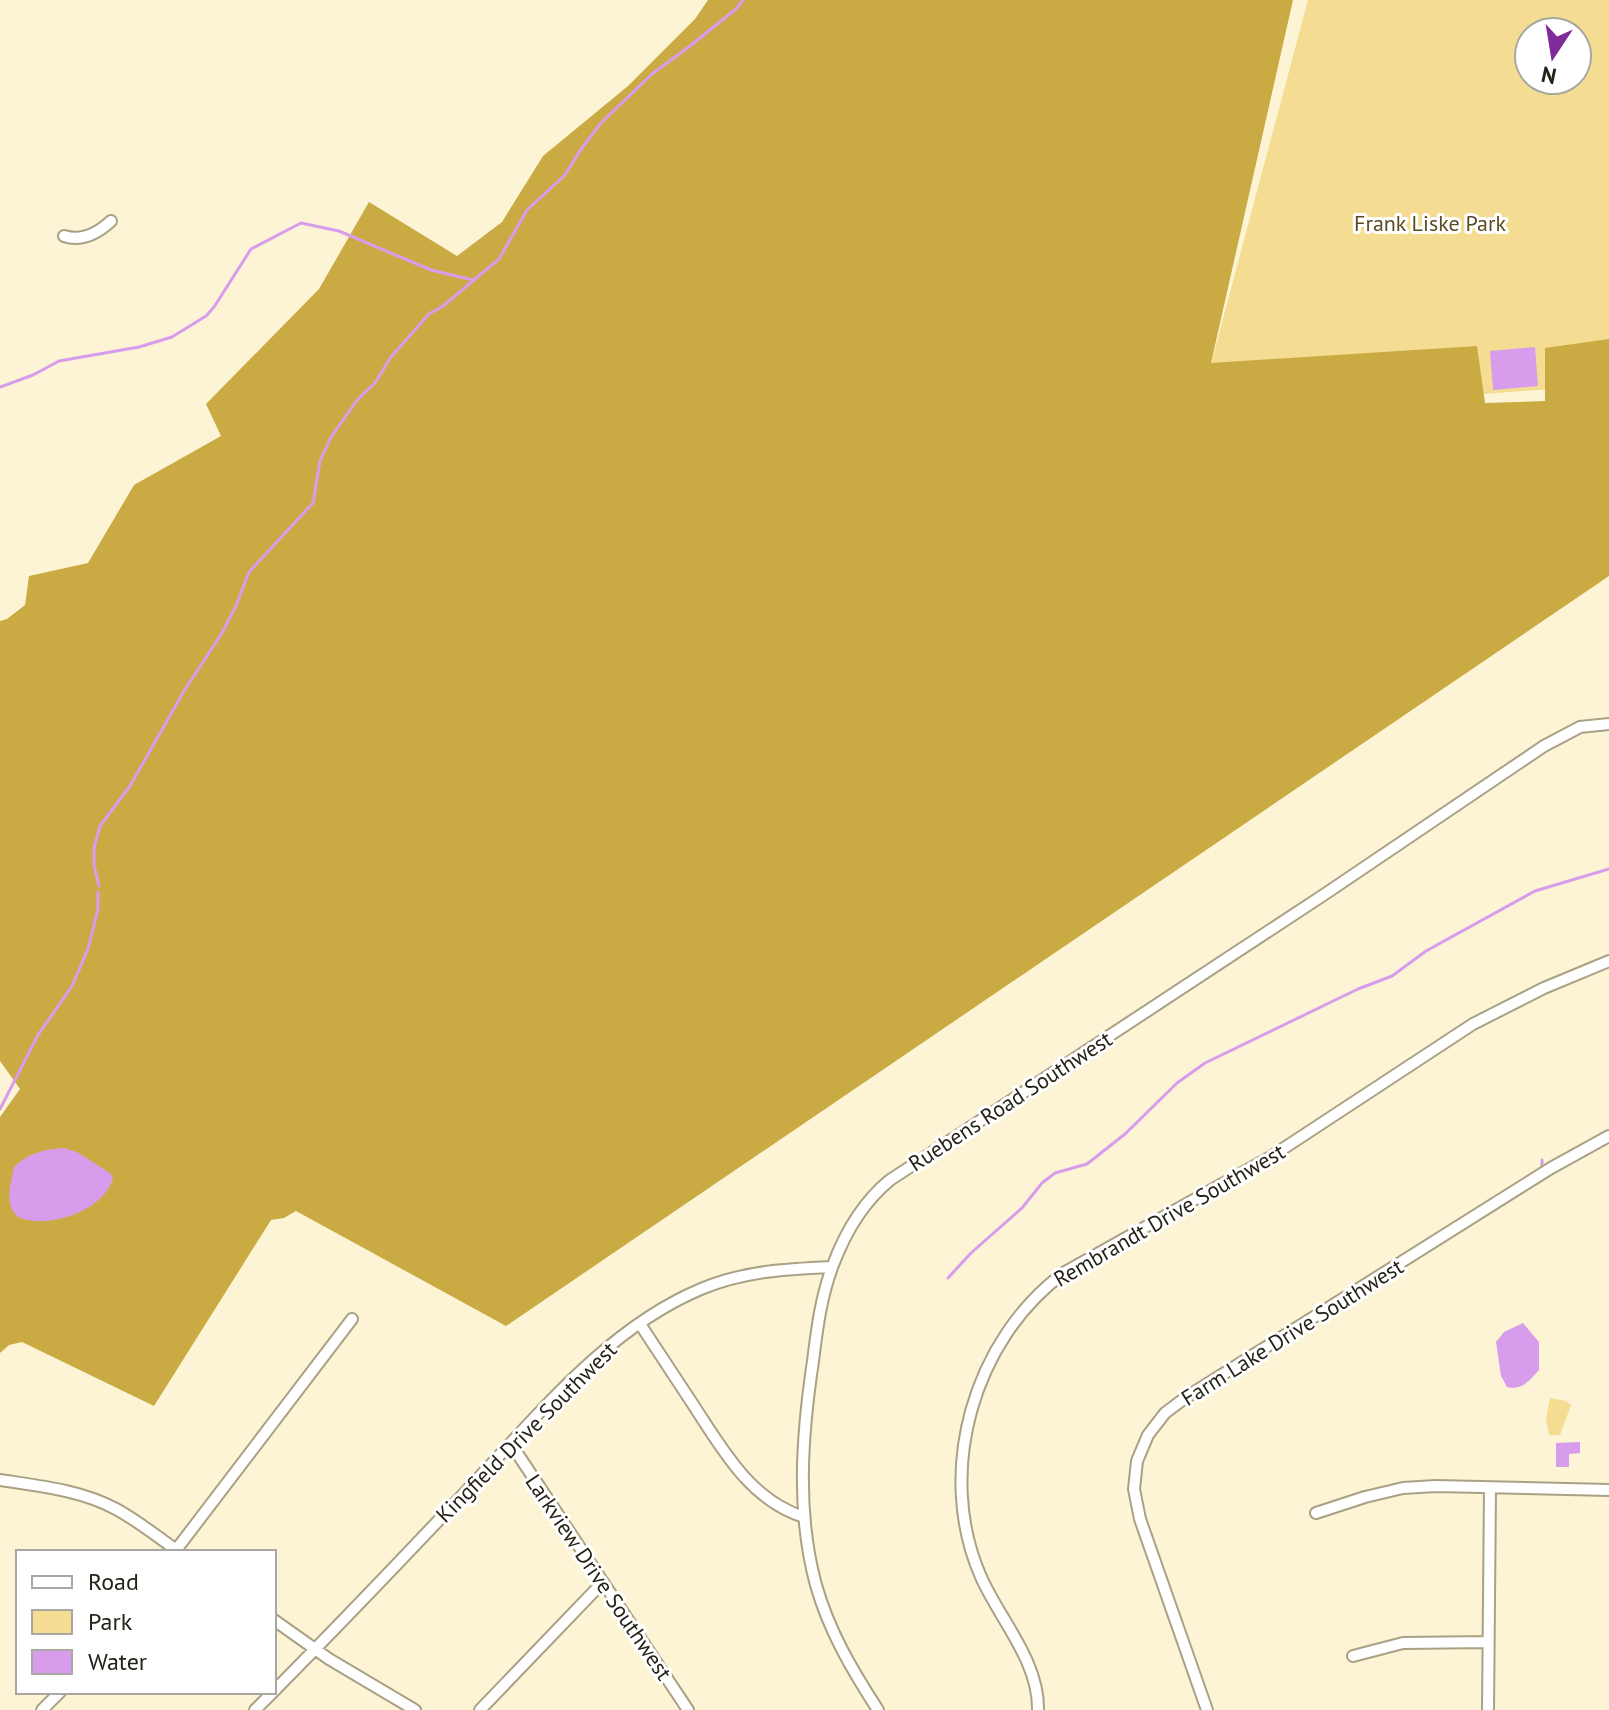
<svg xmlns="http://www.w3.org/2000/svg" width="1609" height="1710" font-family="'PT Sans',sans-serif">
  <style>
    .green { fill: #f4dc92; fill-rule: evenodd }
    .forest { fill: #caab43 }
    .water { fill: #d79dec }
    .lines { fill: none; stroke-linecap: round; stroke-linejoin: round }
    .stream { stroke: #d79dec; stroke-width: 3 }
    .street-casing { stroke: #aaa185; stroke-width: 14 }
    .street { stroke: #fff; stroke-width: 10 }
    .labels { text-anchor: middle; stroke-width: 6; stroke-linejoin: round; paint-order: stroke }
    .park-label { font-size: 22px; fill: #594c22; stroke: #fff }
    .street-label { font-size: 22px; fill: #262217; stroke: #fff }
  </style>
  <rect width="100%" height="100%" fill="#fdf4d6"/>
  <path class="green" d="M 1308,0 L 1609,0 L 1609,388 L 1537,390 L 1197,416 ZM 1529,32 L 1577,32 L 1577,80 L 1529,80 Z
    M 1550,1398 L 1566,1401 L 1571,1405 L 1560,1435 L 1549,1435 L 1546,1419 Z"/>
  <path class="forest" d="M 708,0 L 1293,0 L 1211,363 L 1477,346 L 1485,403 L 1545,401 L 1545,348 L 1609,339 L 1609,576 L 506,1326 L 296,1211 L 284,1218 L 271,1220 L 154,1406 L 22,1342 L 9,1345 L 0,1353 L 0,1117 L 20,1089 L 0,1061 L 0,621 L 7,619 L 25,605 L 29,576 L 88,563 L 134,485 L 221,436 L 206,404 L 319,289 L 369,202 L 457,256 L 502,222 L 543,156 L 628,86 L 695,19 Z"/>
  <path class="water" d="M 1535,347 L 1538,386 L 1493,390 L 1490,351 Z
    M 64,1148 L 77,1152 L 110,1173 L 113,1178 C 105,1207 63,1223 35,1221 C 30,1220 21,1220 17,1216 C 4,1204 11,1182 14,1167 C 28,1153 45,1149 64,1148 Z
    M 1523,1323 L 1539,1342 L 1539,1370 C 1530,1380 1522,1391 1507,1387 L 1501,1376 L 1496,1342 L 1504,1332 Z
    M 1580,1442 L 1580,1453 L 1569,1454 L 1569,1467 L 1556,1467 L 1556,1443 Z"/>
  <g class="lines">
    <path class="stream" d="M 0,387 L 33,375 L 59,361 L 139,347 L 172,337 L 206,316 L 214,307 L 251,249 L 301,223 L 339,231 L 431,270 L 473,280
      M 99,886 L 94,865 L 94,848 L 100,826 L 130,786 L 184,691 L 222,633 L 236,606 L 249,572 L 313,503 L 320,461 L 331,437 L 358,399 L 375,383 L 391,357 L 429,314 L 443,306 L 499,259 L 527,210 L 565,175 L 581,149 L 601,123 L 652,74 L 690,46 L 736,9 L 743,0
      M 0,1109 L 38,1035 L 72,986 L 88,949 L 98,909 L 98,892
      M 1542,1160 L 1542,1168
      M 948,1278 L 971,1253 L 1022,1208 L 1042,1183 L 1055,1173 L 1087,1164 L 1125,1134 L 1177,1083 L 1205,1063 L 1358,989 L 1392,976 L 1426,951 L 1535,891 L 1609,869"/>
    <defs>
      <path id="street" d="M 64,236 C 82,242 98,233 111,221
        M 640,1324 C 658,1351 676,1379 694,1406 C 722,1449 751,1501 804,1517
        M 511,1444 L 688,1710
        M 0,1480 C 39,1486 81,1490 116,1509 C 138,1521 158,1537 179,1552
        M 1316,1513 L 1365,1497 L 1403,1488 L 1436,1486 L 1609,1490
        M 176,1550 L 352,1319
        M 274,1620 L 329,1659 L 415,1710
        M 1353,1656 L 1403,1643 L 1488,1642
        M 274,1691 C 341,1623 407,1554 472,1485 C 540,1413 608,1328 701,1289 C 744,1271 786,1269 832,1267
        M 42,1710 L 60,1692
        M 255,1710 L 273,1692
        M 480,1710 L 603,1582
        M 878,1710 C 852,1670 829,1631 816,1585 C 796,1512 802,1435 813,1361 C 817,1329 821,1296 833,1265 C 845,1233 863,1202 890,1180 L 1325,894 L 1544,746 L 1580,727 L 1609,724
        M 1038,1710 C 1039,1661 1000,1620 981,1577 C 935,1473 973,1339 1065,1272 L 1272,1156 L 1473,1024 L 1544,988 L 1609,961
        M 1207,1710 L 1140,1519 L 1134,1489 L 1137,1461 L 1148,1435 L 1165,1413 L 1185,1398 L 1551,1168 L 1609,1136
        M 1488,1710 L 1490,1489"/>
    </defs>
    <use href="#street" class="street-casing"/>
    <use href="#street" class="street"/>
  </g>
  <g class="labels">
    <g class="park-label">
      <text x="1430" y="231">Frank Liske Park</text>
    </g>
    <g class="street-label">
      <text transform="translate(1010 1101) rotate(-33)" y="8">Ruebens Road Southwest</text>
      <text transform="translate(1169 1215) rotate(-30)" y="8">Rembrandt Drive Southwest</text>
      <text transform="translate(1292 1332) rotate(-32)" y="8">Farm Lake Drive Southwest</text>
      <text transform="translate(526 1432) rotate(-45)" y="8">Kingfield Drive Southwest</text>
      <text transform="translate(599 1577) rotate(56)" y="8">Larkview Drive Southwest</text>
    </g>
  </g>
  <rect x="16" y="1550" width="260" height="144" fill="#ffffff" stroke="#a8a7a2" stroke-width="2"/>
  <rect x="32" y="1576" width="40" height="12" fill="#ffffff" stroke="#a8a7a2" stroke-width="2"/>
  <text x="88" y="1590" font-size="24" fill="#262217">Road</text>
  <rect x="32" y="1610" width="40" height="24" fill="#f4dc92" stroke="#a8a7a2" stroke-width="2"/>
  <text x="88" y="1630" font-size="24" fill="#262217">Park</text>
  <rect x="32" y="1650" width="40" height="24" fill="#d79dec" stroke="#a8a7a2" stroke-width="2"/>
  <text x="88" y="1670" font-size="24" fill="#262217">Water</text>
  <g transform="translate(1553 56) rotate(192)"><circle r="38" fill="#ffffff" stroke="#a8a7a2" stroke-width="2"/>
  <path d="M0-6L14 30L0 20L-14 30Z" fill="#7f2b9a"/>
  <text y="-12" font-size="22" font-weight="bold" text-anchor="middle" fill="#262217">N</text>
  </g>
</svg>
